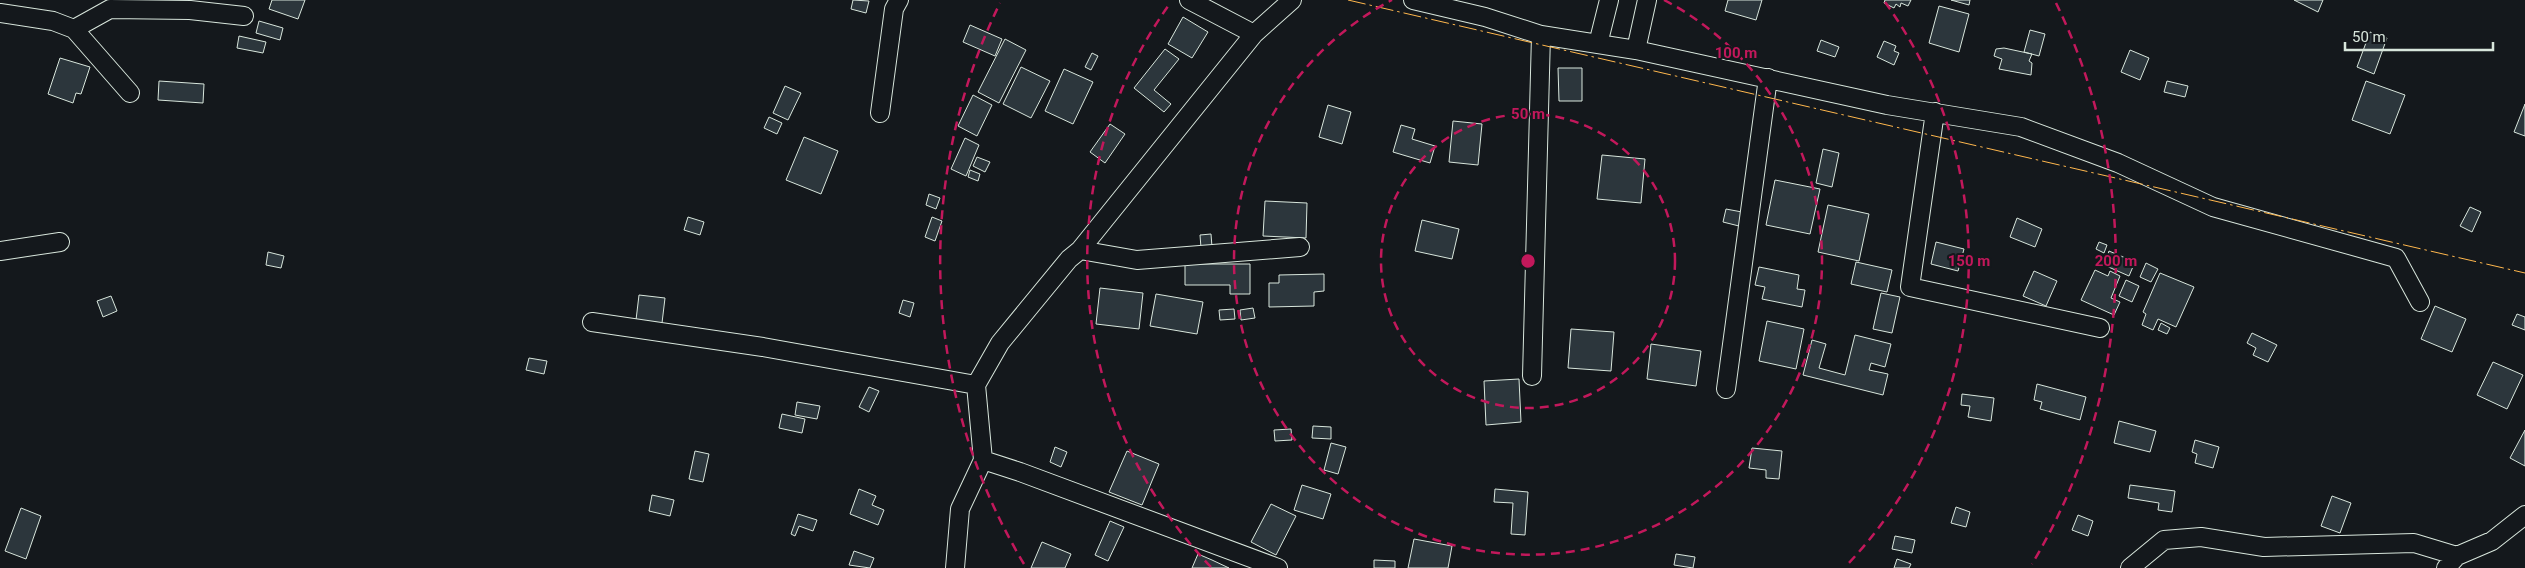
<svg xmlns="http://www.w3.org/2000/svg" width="2525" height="568" font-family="Roboto,sans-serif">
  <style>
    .building { fill: #2c363c; stroke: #d8e6dc }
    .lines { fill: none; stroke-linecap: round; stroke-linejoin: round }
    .street-casing { stroke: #d8e6dc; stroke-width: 20 }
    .street { stroke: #14181c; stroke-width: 18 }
    .power { stroke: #ffb74d; stroke-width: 1; stroke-dasharray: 18 4 2.5 4; stroke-linecap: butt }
    .ring { fill: none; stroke: #c2185b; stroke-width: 2.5; stroke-dasharray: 9 6 }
    .centre { fill: #c2185b; stroke: #14181c; stroke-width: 2.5 }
    .ring-label { font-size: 15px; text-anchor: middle; font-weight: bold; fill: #c2185b; stroke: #14181c; stroke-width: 4; stroke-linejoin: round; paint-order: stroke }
  </style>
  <rect width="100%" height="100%" fill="#14181c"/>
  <path class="building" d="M 272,0 L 305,0 L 298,19 L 269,9 Z
    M 853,0 L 869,1 L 866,13 L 851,9 Z
    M 1728,0 L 1762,0 L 1756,20 L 1725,11 Z
    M 1885,0 L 1911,0 L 1908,6 L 1901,3 L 1900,7 L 1896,4 L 1894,8 L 1884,3 Z
    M 1951,0 L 1970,0 L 1969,5 Z
    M 2294,0 L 2323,0 L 2318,12 Z
    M 1939,6 L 1969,14 L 1959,52 L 1929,43 Z
    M 1183,17 L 1208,32 L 1192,58 L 1168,44 Z
    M 259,21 L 283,28 L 280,40 L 256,33 Z
    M 970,25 L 1002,39 L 995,56 L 963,42 Z
    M 2030,30 L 2045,34 L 2039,56 L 2024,52 Z
    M 2370,32 L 2387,38 L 2374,74 L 2357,67 Z
    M 239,36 L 266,42 L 263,53 L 237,48 Z
    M 1005,39 L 1026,50 L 999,103 L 978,92 Z
    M 1821,40 L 1839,47 L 1835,57 L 1817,51 Z
    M 1884,41 L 1896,46 L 1894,51 L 1899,53 L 1894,65 L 1877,57 Z
    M 2004,48 L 2032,54 L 2029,61 L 2032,63 L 2031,75 L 1999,69 L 2002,59 L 1994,56 L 1996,49 Z
    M 1165,49 L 1179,59 L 1154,90 L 1171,104 L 1164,112 L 1134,88 Z
    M 2130,50 L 2149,58 L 2140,80 L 2121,72 Z
    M 1092,53 L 1098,56 L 1091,70 L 1085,67 Z
    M 60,58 L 90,67 L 81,94 L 76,93 L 73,103 L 48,94 Z
    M 1021,67 L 1050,81 L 1031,118 L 1003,104 Z
    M 1558,68 L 1582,68 L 1582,101 L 1559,101 Z
    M 1064,69 L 1093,82 L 1073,124 L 1045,111 Z
    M 159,81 L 204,84 L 203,103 L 158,100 Z
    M 2167,81 L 2188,86 L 2185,97 L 2164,92 Z
    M 2366,81 L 2405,95 L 2390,134 L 2352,120 Z
    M 785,86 L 801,93 L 788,120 L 773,113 Z
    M 973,95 L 992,105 L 977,136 L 958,126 Z
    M 2525,104 L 2525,136 L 2514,132 Z
    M 1328,105 L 1351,112 L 1342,144 L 1319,137 Z
    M 769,117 L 782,123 L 777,134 L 764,128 Z
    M 1453,121 L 1482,124 L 1478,165 L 1449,162 Z
    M 1110,124 L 1125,134 L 1105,163 L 1090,152 Z
    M 1401,125 L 1415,129 L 1412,139 L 1435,146 L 1430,163 L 1393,152 Z
    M 804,137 L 838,151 L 821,194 L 786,180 Z
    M 965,138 L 979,145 L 966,176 L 951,169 Z
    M 1823,149 L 1839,153 L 1832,187 L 1816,183 Z
    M 1602,155 L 1645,159 L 1641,203 L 1597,199 Z
    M 977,157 L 990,162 L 985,172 L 973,166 Z
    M 970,170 L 980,174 L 978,181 L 968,177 Z
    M 1775,180 L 1820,189 L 1810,234 L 1766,225 Z
    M 929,194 L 940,198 L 936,209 L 926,205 Z
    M 1265,201 L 1307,203 L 1306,238 L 1263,236 Z
    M 1828,205 L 1869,214 L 1859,261 L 1818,252 Z
    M 2470,207 L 2481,212 L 2472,232 L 2460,226 Z
    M 1726,209 L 1742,212 L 1739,226 L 1723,222 Z
    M 688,217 L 704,222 L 700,235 L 684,230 Z
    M 932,217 L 942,221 L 935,241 L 925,237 Z
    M 2017,218 L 2042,229 L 2035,247 L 2010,237 Z
    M 1422,220 L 1459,229 L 1452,259 L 1415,251 Z
    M 1211,234 L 1212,247 L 1201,248 L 1200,235 Z
    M 1936,242 L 1964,249 L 1958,271 L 1931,264 Z
    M 2099,242 L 2107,245 L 2104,253 L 2096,249 Z
    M 2109,251 L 2135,262 L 2129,276 L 2104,265 Z
    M 268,252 L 284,256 L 281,268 L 266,265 Z
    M 1856,262 L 1892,270 L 1887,292 L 1851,284 Z
    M 2146,263 L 2158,269 L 2151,282 L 2140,277 Z
    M 1185,264 L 1250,264 L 1250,294 L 1230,294 L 1230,285 L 1185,285 Z
    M 1759,267 L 1799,275 L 1797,289 L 1805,290 L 1802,307 L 1762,299 L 1765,287 L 1755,285 Z
    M 2095,270 L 2108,276 L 2110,271 L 2120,276 L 2111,298 L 2120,302 L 2114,315 L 2081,300 Z
    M 2034,271 L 2057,281 L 2046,306 L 2023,296 Z
    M 2160,273 L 2194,287 L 2176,327 L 2158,319 L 2153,330 L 2142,325 L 2146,314 L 2143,312 Z
    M 1324,274 L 1324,291 L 1314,292 L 1314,306 L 1269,307 L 1269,283 L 1279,283 L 1279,275 Z
    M 2126,280 L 2139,286 L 2132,302 L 2119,296 Z
    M 1100,288 L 1143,293 L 1139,329 L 1096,324 Z
    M 1881,293 L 1900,297 L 1892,333 L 1873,329 Z
    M 1156,294 L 1203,302 L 1197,334 L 1150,326 Z
    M 639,295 L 665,298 L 662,323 L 636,320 Z
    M 111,296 L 117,311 L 103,317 L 97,301 Z
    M 903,300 L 914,303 L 910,317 L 899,313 Z
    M 2435,306 L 2466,319 L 2452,352 L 2421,339 Z
    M 1253,308 L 1255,318 L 1241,320 L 1240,310 Z
    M 1234,309 L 1235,319 L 1220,320 L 1219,310 Z
    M 2517,314 L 2525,317 L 2525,330 L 2512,325 Z
    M 1767,321 L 1804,329 L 1796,369 L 1759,361 Z
    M 2161,323 L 2170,328 L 2167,334 L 2158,330 Z
    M 1571,329 L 1614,332 L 1611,371 L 1568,368 Z
    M 2252,333 L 2277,345 L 2268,362 L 2253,355 L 2256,348 L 2247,343 Z
    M 1855,335 L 1891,344 L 1885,367 L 1871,363 L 1869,370 L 1888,374 L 1883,395 L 1803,375 L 1812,340 L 1826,344 L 1819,368 L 1845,375 Z
    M 1651,344 L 1701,351 L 1696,386 L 1647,379 Z
    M 529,358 L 547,361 L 544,374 L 526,370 Z
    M 2493,362 L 2523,375 L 2507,409 L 2477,395 Z
    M 1519,379 L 1521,422 L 1486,425 L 1484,381 Z
    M 2037,384 L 2086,397 L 2080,420 L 2040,409 L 2042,402 L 2034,400 Z
    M 869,387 L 879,391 L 869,412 L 859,407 Z
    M 1962,394 L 1994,398 L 1991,421 L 1968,417 L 1970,406 L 1961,405 Z
    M 797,402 L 820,406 L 817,419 L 795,415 Z
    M 782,414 L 805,419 L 802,433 L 779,428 Z
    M 2119,421 L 2156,431 L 2150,452 L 2114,443 Z
    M 1313,426 L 1331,427 L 1331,439 L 1312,438 Z
    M 1291,429 L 1292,440 L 1275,441 L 1274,430 Z
    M 2525,430 L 2525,466 L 2510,458 Z
    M 2195,440 L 2219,447 L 2213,468 L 2195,463 L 2197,454 L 2192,452 Z
    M 1331,443 L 1346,447 L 1338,474 L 1324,470 Z
    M 1055,447 L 1067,452 L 1061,467 L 1050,462 Z
    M 1752,448 L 1782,451 L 1779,479 L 1766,478 L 1766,470 L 1749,468 Z
    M 695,451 L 709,454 L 703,482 L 689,479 Z
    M 1127,451 L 1159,464 L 1142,505 L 1109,492 Z
    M 1302,485 L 1331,494 L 1323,519 L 1294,510 Z
    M 2130,485 L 2175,491 L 2172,512 L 2158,510 L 2159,503 L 2128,498 Z
    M 859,489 L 876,496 L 872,505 L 884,510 L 878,525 L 850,514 Z
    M 1495,489 L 1528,492 L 1525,535 L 1511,534 L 1513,503 L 1494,502 Z
    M 652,495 L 674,500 L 670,516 L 649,511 Z
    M 2332,496 L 2351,503 L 2340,533 L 2321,526 Z
    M 1271,504 L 1296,516 L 1276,555 L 1251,542 Z
    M 1956,507 L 1970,512 L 1966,527 L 1951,523 Z
    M 21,508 L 41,516 L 26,559 L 5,551 Z
    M 798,514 L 817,520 L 813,531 L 799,526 L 795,536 L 791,534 Z
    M 2078,515 L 2093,521 L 2088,536 L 2072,530 Z
    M 1110,521 L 1124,527 L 1108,561 L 1095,555 Z
    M 1895,536 L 1915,540 L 1912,553 L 1892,549 Z
    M 1414,539 L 1452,546 L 1448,568 L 1408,568 Z
    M 1042,542 L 1071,554 L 1065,568 L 1031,568 Z
    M 854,551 L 874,558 L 870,568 L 849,565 Z
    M 1198,554 L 1212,560 L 1229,568 L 1192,568 Z
    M 1676,554 L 1695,557 L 1693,568 L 1674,565 Z
    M 1897,559 L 1911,564 L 1909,568 L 1894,568 Z
    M 1374,560 L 1395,561 L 1395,568 L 1374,568 Z"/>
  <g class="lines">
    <defs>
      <path id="street" d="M 1189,0 L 1254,34
        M 1413,0 L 1485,17 L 1541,35 L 1636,50 L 1887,105 L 2021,127 L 2118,163 L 2213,207 L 2396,258 L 2420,302
        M 0,13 L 53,21 L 74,29
        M 1598,44 L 1609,0
        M 1636,50 L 1647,0
        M 130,93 L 74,29 L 110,9 L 190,10 L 244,16
        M 1935,112 L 1910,287 L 2100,328
        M 880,113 L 894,9 L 899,0
        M 1080,250 L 1137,260 L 1300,247
        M 0,251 L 60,242
        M 592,322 L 763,347 L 976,385
        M 1532,376 L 1541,35
        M 1726,389 L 1768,78
        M 983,460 L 1020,472 L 1278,568
        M 955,568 L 960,509 L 983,460 L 976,385 L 1000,343 L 1069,259 L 1080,250 L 1254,34 L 1292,0
        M 2130,568 L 2164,540 L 2201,537 L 2264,547 L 2414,543 L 2457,556
        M 2446,568 L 2457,556 L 2492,541 L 2525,515"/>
    </defs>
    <use href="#street" class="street-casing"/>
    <use href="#street" class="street"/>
    <path class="power" d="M 1348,0 L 2525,273"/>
  </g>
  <g class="ring">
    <circle cx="1528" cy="261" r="147"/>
    <path d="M1664 0A294 294 0 1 1 1392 0"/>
    <path d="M1211 567A441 441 0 0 1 1171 2M1885 2A441 441 0 0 1 1845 567"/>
    <path d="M1024 564A588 588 0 0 1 1000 3M2056 3A588 588 0 0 1 2032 564"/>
  </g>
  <circle cx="1528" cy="261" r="8" class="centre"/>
  <g class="ring-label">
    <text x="1736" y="58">100 m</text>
    <text x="1528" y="119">50 m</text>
    <text x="1969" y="266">150 m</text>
    <text x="2116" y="266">200 m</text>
  </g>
  <path d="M2345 42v8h148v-8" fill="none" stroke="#d8e6dc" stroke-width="2.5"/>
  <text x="2352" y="42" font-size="15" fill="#d8e6dc" stroke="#14181c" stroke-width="4" paint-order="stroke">50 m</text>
</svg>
